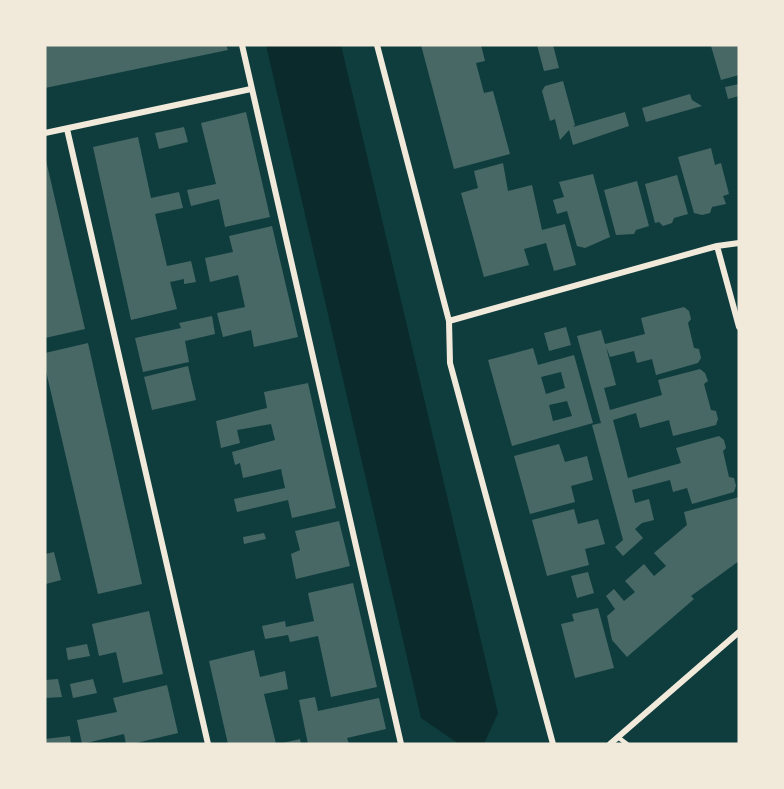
<svg xmlns="http://www.w3.org/2000/svg" width="784" height="789" font-family="Lato,sans-serif">
  <style>
    .water { fill: #0a2a2b }
    .building { fill: #486865; fill-rule: evenodd }
    .lines { fill: none; stroke-linecap: round; stroke-linejoin: round }
    .service { stroke: #f1e9da; stroke-width: 4.5 }
    .minor { stroke: #f1e9da; stroke-width: 6 }
  </style>
  <rect width="100%" height="100%" fill="#0f3d3e"/>
  <path class="water" d="M 266,45 L 341,45 L 498,713 L 484,744 L 459,744 L 421,718 Z"/>
  <path class="building" d="M 45,45 L 226,45 L 228,50 L 45,88 Z
    M 421,45 L 481,45 L 485,61 L 476,63 L 484,93 L 493,91 L 510,154 L 454,169 Z
    M 537,45 L 553,45 L 559,68 L 544,71 Z
    M 739,45 L 739,75 L 721,80 L 711,46 Z
    M 563,81 L 575,125 L 573,127 L 625,112 L 629,126 L 573,145 L 569,130 L 560,140 L 555,119 L 550,121 L 542,91 L 545,86 Z
    M 739,84 L 739,96 L 728,99 L 725,87 Z
    M 690,94 L 692,100 L 702,106 L 646,122 L 642,108 Z
    M 246,112 L 270,217 L 225,227 L 219,199 L 191,206 L 187,190 L 216,184 L 201,123 Z
    M 184,127 L 188,142 L 159,149 L 155,133 Z
    M 138,137 L 151,198 L 179,192 L 183,208 L 155,214 L 167,266 L 191,261 L 196,282 L 184,284 L 184,279 L 170,282 L 177,309 L 131,320 L 93,147 Z
    M 711,148 L 715,165 L 721,163 L 729,194 L 723,196 L 726,204 L 712,207 L 710,213 L 702,215 L 694,213 L 678,157 Z
    M 45,156 L 85,329 L 45,338 Z
    M 503,163 L 508,191 L 532,185 L 542,230 L 565,224 L 576,265 L 554,271 L 546,243 L 524,249 L 529,265 L 484,277 L 461,193 L 478,188 L 474,171 Z
    M 593,174 L 610,237 L 585,248 L 577,246 L 567,211 L 557,214 L 553,200 L 564,197 L 559,182 Z
    M 677,175 L 688,214 L 674,218 L 672,223 L 663,226 L 659,222 L 655,223 L 645,184 Z
    M 637,181 L 649,226 L 636,230 L 634,234 L 616,235 L 604,190 Z
    M 272,226 L 298,337 L 254,347 L 251,330 L 223,337 L 217,313 L 245,307 L 238,275 L 210,282 L 205,258 L 233,252 L 229,236 Z
    M 684,307 L 689,311 L 691,319 L 688,323 L 694,348 L 699,349 L 701,358 L 698,363 L 656,375 L 652,359 L 637,363 L 634,351 L 610,357 L 606,347 L 616,385 L 604,388 L 610,410 L 662,395 L 658,380 L 700,369 L 705,373 L 708,381 L 704,384 L 711,410 L 716,411 L 718,419 L 716,425 L 673,436 L 669,420 L 640,428 L 636,413 L 613,420 L 628,478 L 681,463 L 676,448 L 719,436 L 724,440 L 726,448 L 723,451 L 729,477 L 734,478 L 736,486 L 734,492 L 692,504 L 687,488 L 673,492 L 670,480 L 632,490 L 635,503 L 649,499 L 654,520 L 642,523 L 635,529 L 643,538 L 623,556 L 615,547 L 623,540 L 592,425 L 601,423 L 577,336 L 601,330 L 605,344 L 645,334 L 641,318 Z
    M 212,316 L 215,334 L 185,341 L 189,362 L 143,372 L 135,338 L 181,328 L 179,323 Z
    M 566,327 L 571,345 L 549,351 L 544,333 Z
    M 88,343 L 142,584 L 98,594 L 45,367 L 45,353 Z
    M 533,348 L 538,365 L 574,355 L 593,423 L 512,446 L 488,360 ZM 561,372 L 565,388 L 546,394 L 541,377 ZM 567,401 L 572,416 L 553,421 L 549,405 Z
    M 188,366 L 196,400 L 152,410 L 144,377 Z
    M 308,383 L 336,508 L 292,518 L 288,500 L 237,512 L 234,499 L 285,488 L 281,469 L 243,478 L 240,463 L 235,465 L 232,452 L 275,440 L 271,424 L 237,430 L 240,443 L 221,448 L 216,421 L 267,408 L 264,392 Z
    M 559,444 L 565,462 L 587,456 L 593,480 L 571,486 L 575,502 L 530,514 L 514,456 Z
    M 739,497 L 739,561 L 691,596 L 694,599 L 627,657 L 612,640 L 607,616 L 615,609 L 606,596 L 614,589 L 624,601 L 635,592 L 625,581 L 644,564 L 654,576 L 666,566 L 654,553 L 687,525 L 684,512 Z
    M 574,509 L 578,524 L 598,519 L 605,544 L 585,549 L 589,565 L 547,576 L 532,520 Z
    M 339,521 L 350,566 L 296,579 L 291,554 L 300,550 L 295,531 Z
    M 264,533 L 266,539 L 244,544 L 243,537 Z
    M 54,552 L 61,580 L 46,584 L 45,554 Z
    M 588,572 L 594,593 L 577,598 L 571,576 Z
    M 353,583 L 377,687 L 331,697 L 318,636 L 290,642 L 288,635 L 265,639 L 262,626 L 285,621 L 286,627 L 314,621 L 308,593 Z
    M 598,608 L 614,668 L 575,678 L 561,624 L 574,621 L 572,614 Z
    M 149,611 L 163,674 L 123,683 L 116,652 L 99,656 L 92,624 Z
    M 87,644 L 90,656 L 68,660 L 66,648 Z
    M 254,650 L 260,677 L 285,671 L 288,689 L 264,694 L 276,744 L 228,744 L 209,661 Z
    M 58,679 L 62,697 L 45,698 L 45,680 Z
    M 93,679 L 97,693 L 73,698 L 70,684 Z
    M 167,685 L 178,733 L 132,744 L 126,744 L 124,734 L 82,744 L 77,720 L 117,712 L 113,698 Z
    M 315,697 L 318,711 L 379,698 L 386,729 L 347,738 L 349,744 L 308,744 L 299,700 Z
    M 70,736 L 71,744 L 45,744 L 45,739 Z
    M 300,739 L 301,744 L 283,744 L 283,743 Z"/>
  <g class="lines">
    <path class="service" d="M 619,738 L 627,744"/>
    <path class="minor" d="M 242,45 L 401,744
      M 377,45 L 449,321 L 450,363 L 553,744
      M 67,129 L 208,744
      M 45,133 L 251,89
      M 717,246 L 739,327
      M 449,321 L 717,246 L 739,243
      M 610,744 L 739,632"/>
  </g>
  <rect width="784" height="789" fill="none" stroke="#f1e9da" stroke-width="93"/>
</svg>
